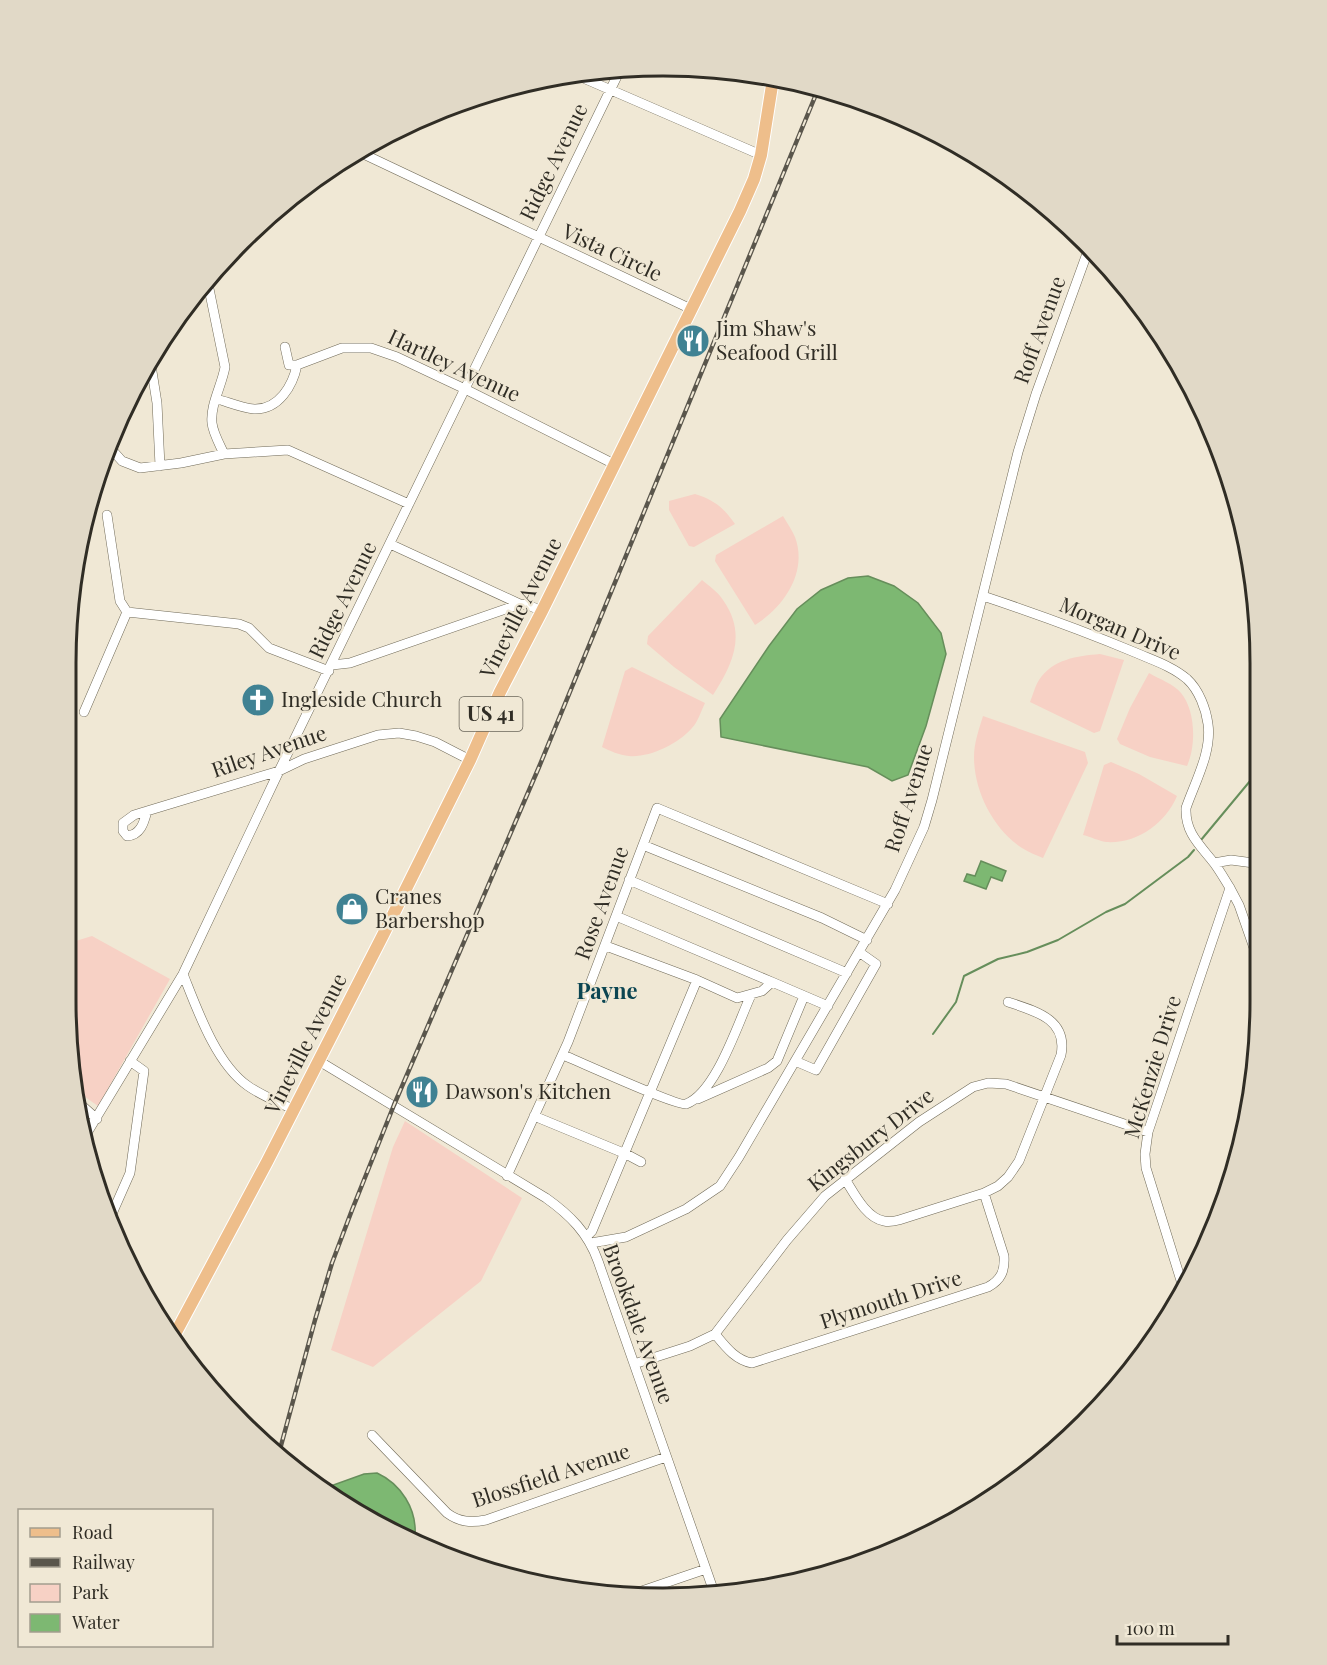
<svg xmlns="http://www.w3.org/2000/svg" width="1327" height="1665" font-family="'Playfair Display',serif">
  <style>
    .green { fill: #f7d1c5 }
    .water { fill: #7db872; stroke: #668e5b; stroke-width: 1.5 }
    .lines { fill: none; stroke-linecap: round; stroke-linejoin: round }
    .stream { stroke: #668e5b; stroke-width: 2 }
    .minor-casing { stroke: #706a58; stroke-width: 10 }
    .major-casing { stroke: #fff; stroke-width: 14 }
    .minor { stroke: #fff; stroke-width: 9 }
    .major { stroke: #eebe8b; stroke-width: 12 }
    .rail-casing { stroke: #5a564c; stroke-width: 4.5 }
    .rail { stroke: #f0e8d5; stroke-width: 2; stroke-dasharray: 7; stroke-linecap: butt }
    .labels { text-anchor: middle; stroke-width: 4.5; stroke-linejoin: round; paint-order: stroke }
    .shield { fill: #f0e8d5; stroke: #6a655a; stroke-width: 1.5 }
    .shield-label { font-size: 20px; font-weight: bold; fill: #302d25 }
    .street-label { font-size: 21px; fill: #302d25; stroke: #f0e8d5 }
    .poi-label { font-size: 21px; fill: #302d25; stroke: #f0e8d5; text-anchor: start }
    .neighbourhood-label { font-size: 22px; font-weight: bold; fill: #0b4552; stroke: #f0e8d5 }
    .rim { fill: none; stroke: #302d25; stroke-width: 3 }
  </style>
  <rect width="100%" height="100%" fill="#f0e8d5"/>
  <path class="green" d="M 695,494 C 714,500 723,507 735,524 L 694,547 L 689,546 L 669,510 L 669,501 Z
    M 783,516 C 787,523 792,530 795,537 C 808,572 784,607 755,625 L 715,561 L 716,555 Z
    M 702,580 C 709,586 718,592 723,600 C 747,634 733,664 713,695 L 674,667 L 647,644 L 648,636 Z
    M 1100,654 L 1124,660 L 1100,731 L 1094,733 L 1030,702 C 1033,695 1035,686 1039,680 C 1053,659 1077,656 1100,654 Z
    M 632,667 L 705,703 C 701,711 698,722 692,728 C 678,744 649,758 629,756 C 619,755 610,751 602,747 L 625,671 Z
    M 1149,673 C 1159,679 1174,684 1181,693 C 1196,711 1196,746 1187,766 L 1150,757 L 1120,744 L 1117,739 L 1130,708 Z
    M 983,716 L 1085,752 L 1088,763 L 1043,858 C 1036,855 1028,852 1022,848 C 993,829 974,791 974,757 C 974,743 979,729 983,716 Z
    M 1111,762 L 1139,774 L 1177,796 C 1165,824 1137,844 1106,842 C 1099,841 1091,837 1083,835 L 1104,765 Z
    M 92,936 L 170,979 L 98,1106 L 78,1092 L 66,1002 L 66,944 Z
    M 405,1121 L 522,1198 L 481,1281 L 373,1367 L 331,1350 L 393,1147 Z"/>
  <path class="water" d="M 868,576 L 894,586 L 918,603 L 941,633 L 946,654 L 926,726 L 908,775 L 892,781 L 868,767 L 721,737 L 720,719 L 769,646 L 797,609 L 821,590 L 848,578 Z
    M 981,861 L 1006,871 L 1002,881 L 991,877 L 986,889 L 964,881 L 967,874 L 975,876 Z
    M 377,1473 C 401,1484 417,1509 415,1536 L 412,1538 L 364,1519 L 325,1488 L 364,1474 Z"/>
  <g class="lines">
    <path class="stream" d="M 1201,840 L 1260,769
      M 933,1034 L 956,1002 L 964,976 L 998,959 L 1027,952 L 1058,940 L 1106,912 L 1125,904 L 1188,857 L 1194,850"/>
    <defs>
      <path id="minor" d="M 574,74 L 761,155
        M 357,151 L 691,309
        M 207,279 L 225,367 C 222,385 210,405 212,423 C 213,433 220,445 224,454
        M 285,347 L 289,365 L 297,365 L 342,348 L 371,348 L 397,357 L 465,389 L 614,464
        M 150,359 L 157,403 L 160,466
        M 217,399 C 228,402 242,408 254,409 C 279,410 293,385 297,365
        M 110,443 L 113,451 L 122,461 L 140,468 L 181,463 L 224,454 L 288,450 L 409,504
        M 390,544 L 520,604
        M 983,596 C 1034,613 1084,631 1134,652 C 1152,660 1172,666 1187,679 C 1199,690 1206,709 1208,724 C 1212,752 1195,782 1186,808 C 1185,833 1200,845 1214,863 C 1220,871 1225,880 1230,888 L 1148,1132 L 1145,1154 L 1146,1168 L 1183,1287
        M 127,612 L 239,624 L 249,628 L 269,648 L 329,671
        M 332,665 L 350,663 L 520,604 L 528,605 L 542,611
        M 84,712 L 127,612 L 120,601 L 107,515
        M 147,811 C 144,822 141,835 127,836 L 123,831 L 123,823 L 134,815 L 147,811 L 279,771 L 304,759 L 378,735 L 399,733 L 416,736 L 435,742 L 470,760
        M 643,845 L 822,918 L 867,940
        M 1214,863 L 1231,860 L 1261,864
        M 629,880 L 847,973
        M 1230,888 L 1239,905 L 1261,968
        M 616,916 L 772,982
        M 606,946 L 697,980 L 737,998 L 762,991 L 772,982 L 828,1006
        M 183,974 C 197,1009 216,1064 248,1086 C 262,1096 279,1102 294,1110
        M 563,1055 C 578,1061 679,1107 686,1104 C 716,1093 738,1023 751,995
        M 319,1061 L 546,1198 C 570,1215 588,1233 598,1261 L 714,1592
        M 795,1061 L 816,1070 L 876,964 L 859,952
        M 698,1099 L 768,1068 L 777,1061 L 804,996
        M 79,1103 L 97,1119
        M 534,1116 L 626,1154 L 641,1162
        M 84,1138 L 183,974 L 279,771 L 620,70
        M 507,1176 L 568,1042 L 657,808 L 888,904
        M 845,1179 C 854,1193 866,1218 884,1221 C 889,1222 895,1221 899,1220 L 984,1193 L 998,1186 L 1008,1177 L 1019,1161 L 1061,1055 C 1068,1019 1035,1011 1008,1002
        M 111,1216 L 130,1173 L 144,1071 L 130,1061
        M 587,1236 L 592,1231 L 697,980
        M 591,1243 L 626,1237 L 686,1209 L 720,1186 L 739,1157 L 895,890 L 924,827 L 932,800 L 1018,452 L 1036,394 L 1089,248
        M 715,1334 C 725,1346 735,1360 752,1363 L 988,1287 C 1001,1280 1005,1271 1004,1256 L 984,1193
        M 634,1364 L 690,1346 L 715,1334 L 787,1240 L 825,1196 L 919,1122 L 973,1087 L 988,1083 L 1006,1084 L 1148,1132
        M 372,1435 L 447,1513 C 459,1522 471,1523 486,1520 L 666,1457
        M 630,1595 L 706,1569"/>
      <path id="major" d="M 174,1336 L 267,1162 L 383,935 L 470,760 L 500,692 L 542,611 L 740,211 L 754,179 L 761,155 L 773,79"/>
    </defs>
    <use href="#minor" class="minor-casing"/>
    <use href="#major" class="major-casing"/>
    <use href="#minor" class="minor"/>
    <use href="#major" class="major"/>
    <defs>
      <path id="rail" d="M 279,1453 L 315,1320 L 332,1263 L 352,1210 L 394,1105 L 539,767 L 819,87"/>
    </defs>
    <use href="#rail" class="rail-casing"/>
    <use href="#rail" class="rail"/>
  </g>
  <defs>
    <symbol id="restaurant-disc" viewBox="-11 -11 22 22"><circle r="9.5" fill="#408293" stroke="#f0e8d5"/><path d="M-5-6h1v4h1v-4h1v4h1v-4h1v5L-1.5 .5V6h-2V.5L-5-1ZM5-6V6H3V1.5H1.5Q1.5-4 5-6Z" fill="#fff"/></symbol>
    <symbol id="church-disc" viewBox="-11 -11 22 22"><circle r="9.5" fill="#408293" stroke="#f0e8d5"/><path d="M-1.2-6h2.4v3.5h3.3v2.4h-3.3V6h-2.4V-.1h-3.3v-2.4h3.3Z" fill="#fff"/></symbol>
    <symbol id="shop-disc" viewBox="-11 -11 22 22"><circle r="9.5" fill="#408293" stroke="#f0e8d5"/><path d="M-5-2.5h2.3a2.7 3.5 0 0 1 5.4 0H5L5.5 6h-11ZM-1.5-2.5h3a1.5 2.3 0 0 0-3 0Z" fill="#fff"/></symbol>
  </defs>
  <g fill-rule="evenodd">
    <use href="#restaurant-disc" x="674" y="322" width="38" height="38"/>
    <use href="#church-disc" x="239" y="681" width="38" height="38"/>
    <use href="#shop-disc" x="333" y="890" width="38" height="38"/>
    <use href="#restaurant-disc" x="403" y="1073" width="38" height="38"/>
  </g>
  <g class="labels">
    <rect class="shield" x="459.5" y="697" width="63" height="34" rx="4.5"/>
    <g class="shield-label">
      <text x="491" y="721">US 41</text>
    </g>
    <g class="street-label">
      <text transform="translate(554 162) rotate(-64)" y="7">Ridge Avenue</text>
      <text transform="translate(612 253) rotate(25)" y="7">Vista Circle</text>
      <text transform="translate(1040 330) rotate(-70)" y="7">Roff Avenue</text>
      <text transform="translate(454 366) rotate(25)" y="7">Hartley Avenue</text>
      <text transform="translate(343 600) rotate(-64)" y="7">Ridge Avenue</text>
      <text transform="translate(521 608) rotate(-63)" y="7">Vineville Avenue</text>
      <text transform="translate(1120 629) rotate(23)" y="7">Morgan Drive</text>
      <text transform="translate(269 752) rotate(-19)" y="7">Riley Avenue</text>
      <text transform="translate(909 798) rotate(-72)" y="7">Roff Avenue</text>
      <text transform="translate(602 903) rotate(-70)" y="7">Rose Avenue</text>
      <text transform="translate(306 1044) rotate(-63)" y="7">Vineville Avenue</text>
      <text transform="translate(1153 1067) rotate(-73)" y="7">McKenzie Drive</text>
      <text transform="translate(871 1140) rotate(-38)" y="7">Kingsbury Drive</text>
      <text transform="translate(891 1300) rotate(-18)" y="7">Plymouth Drive</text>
      <text transform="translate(638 1324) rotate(70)" y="7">Brookdale Avenue</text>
      <text transform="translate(551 1476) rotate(-18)" y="7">Blossfield Avenue</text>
    </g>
    <g class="poi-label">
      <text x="716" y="336">Jim Shaw's<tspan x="716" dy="24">Seafood Grill</tspan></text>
      <text x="281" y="707">Ingleside Church</text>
      <text x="375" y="904">Cranes<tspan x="375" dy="24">Barbershop</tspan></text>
      <text x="445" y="1099">Dawson's Kitchen</text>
    </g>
    <g class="neighbourhood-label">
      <text x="607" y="999">Payne</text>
    </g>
  </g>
  <path d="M0 0H1327V1665H0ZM663 76H663A587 587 0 0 1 1250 663V1001A587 587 0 0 1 663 1588H663A587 587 0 0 1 76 1001V663A587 587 0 0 1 663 76Z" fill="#e1d9c7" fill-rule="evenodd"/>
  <path class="rim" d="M663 76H663A587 587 0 0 1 1250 663V1001A587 587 0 0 1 663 1588H663A587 587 0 0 1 76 1001V663A587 587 0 0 1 663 76Z"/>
  <rect x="18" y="1509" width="195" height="138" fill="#f0e8d5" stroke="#a39d8f" stroke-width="1.5"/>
  <rect x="30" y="1528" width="30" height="9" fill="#eebe8b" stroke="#a39d8f" stroke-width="1.5"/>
  <text x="72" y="1539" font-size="18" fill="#302d25">Road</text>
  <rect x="30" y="1558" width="30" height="9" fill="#5a564c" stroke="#a39d8f" stroke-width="1.5"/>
  <text x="72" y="1569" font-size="18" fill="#302d25">Railway</text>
  <rect x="30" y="1584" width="30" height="18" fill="#f7d1c5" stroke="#a39d8f" stroke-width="1.5"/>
  <text x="72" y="1599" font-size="18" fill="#302d25">Park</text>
  <rect x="30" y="1614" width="30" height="18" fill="#7db872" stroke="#a39d8f" stroke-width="1.5"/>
  <text x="72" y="1629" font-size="18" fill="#302d25">Water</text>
  <path d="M1117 1635v9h111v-9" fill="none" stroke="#302d25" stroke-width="3"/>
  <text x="1126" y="1635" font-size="18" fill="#302d25" stroke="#f0e8d5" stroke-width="4.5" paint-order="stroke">100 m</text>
</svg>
